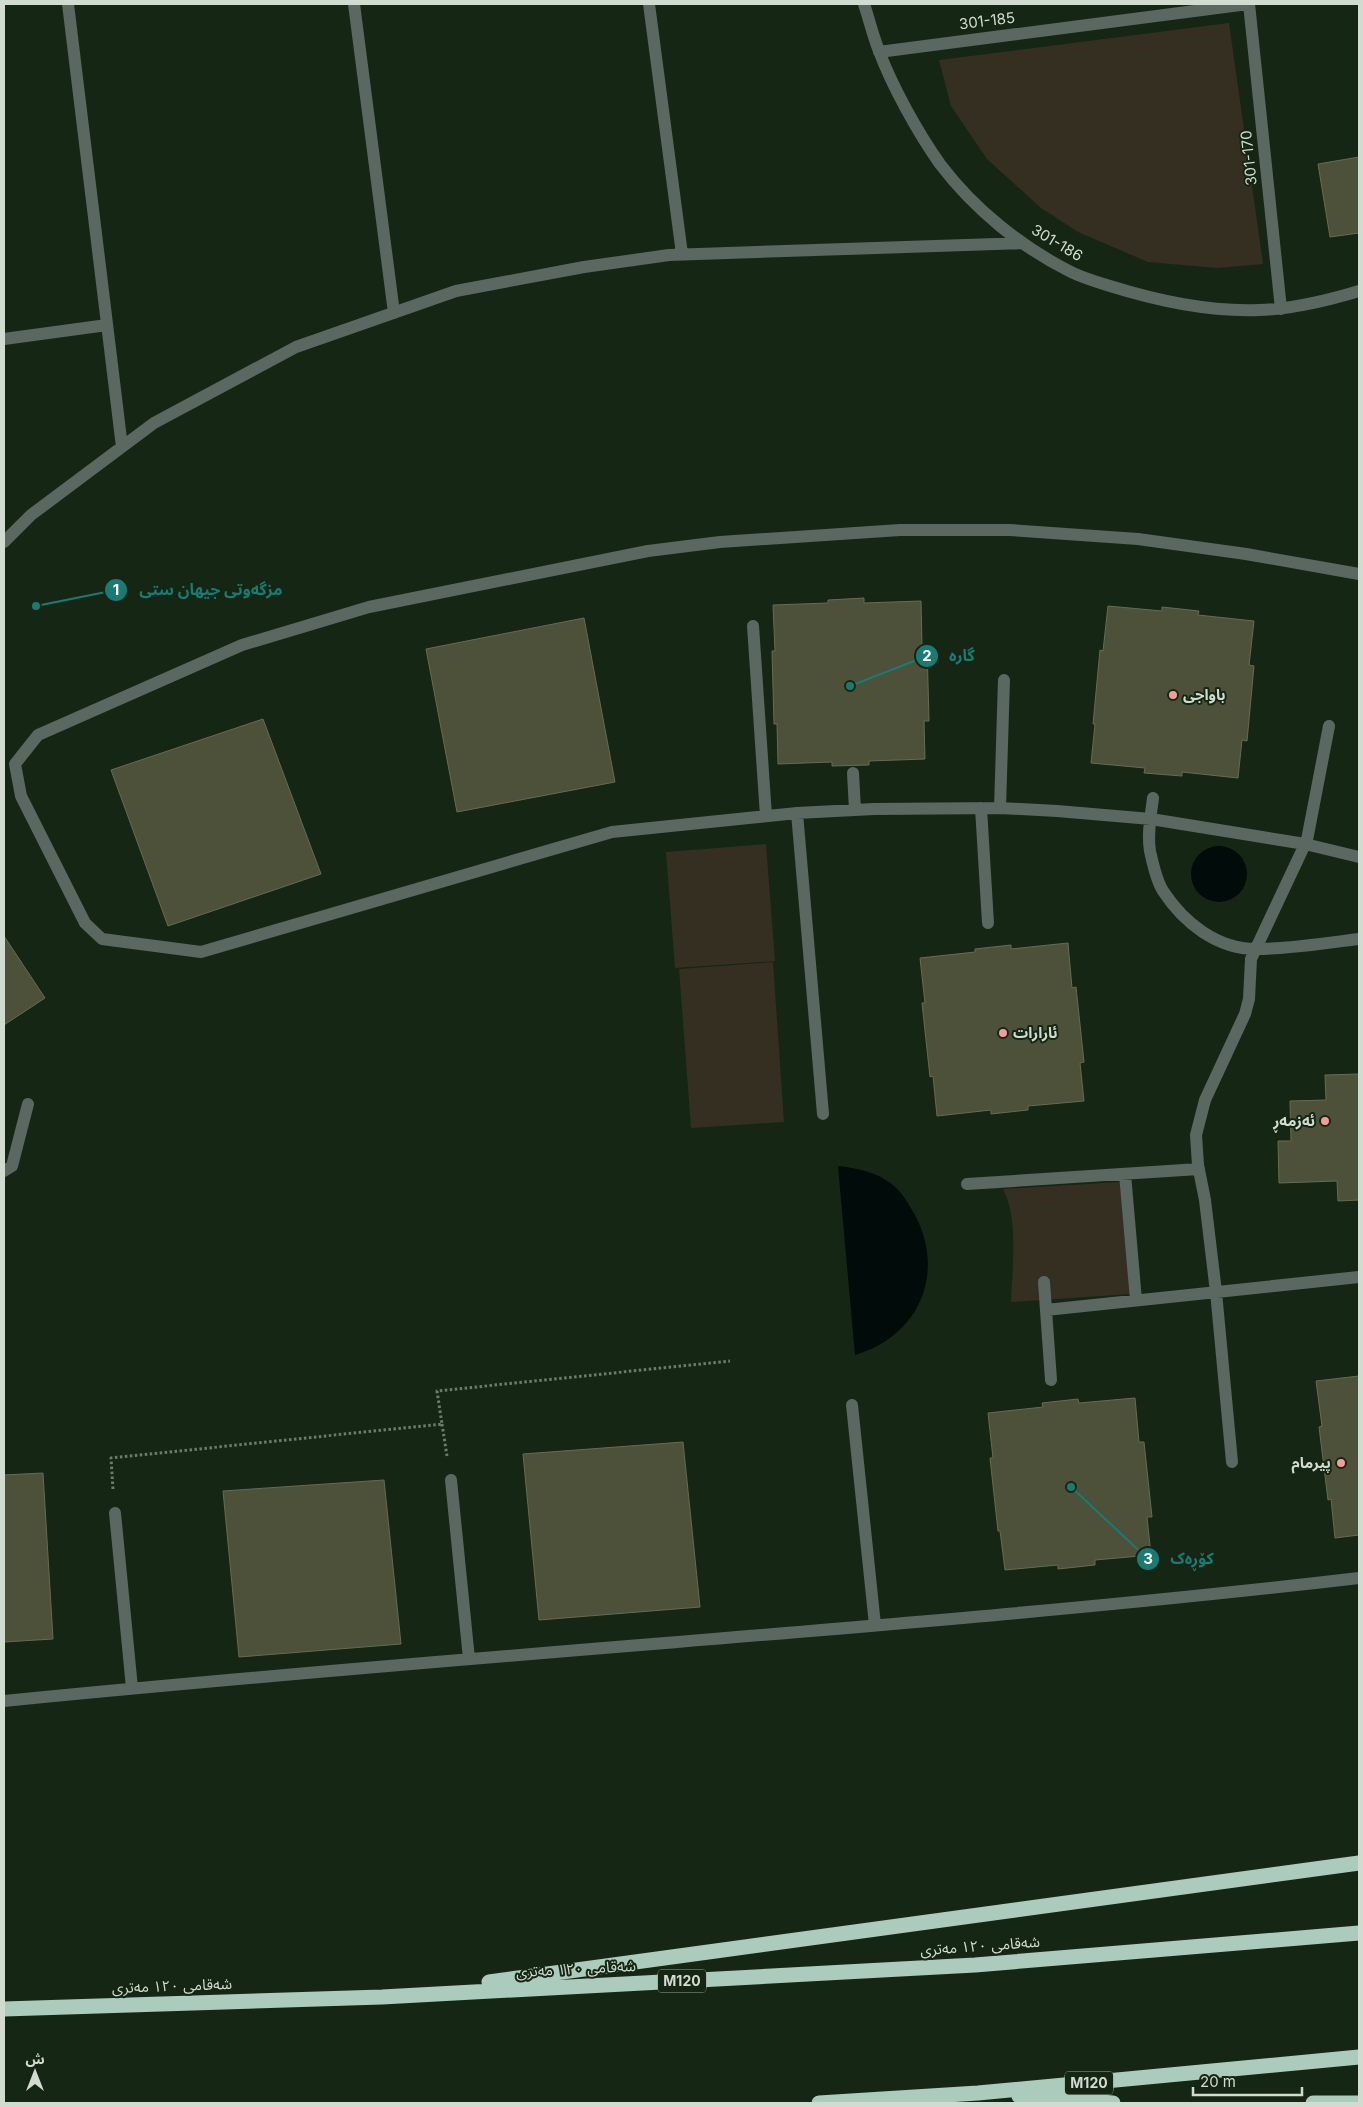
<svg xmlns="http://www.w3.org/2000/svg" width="1363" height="2107" font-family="Inter,'Noto Sans Arabic',sans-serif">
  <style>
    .green { fill: #342f21 }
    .water { fill: #000b0a }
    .building { fill: #4d5139; stroke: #666b52 }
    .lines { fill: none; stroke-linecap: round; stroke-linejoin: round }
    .path { stroke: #6e7b6c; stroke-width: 3; stroke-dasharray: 2.5 2.5; stroke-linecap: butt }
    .minor { stroke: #5b6761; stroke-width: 12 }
    .highway { stroke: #abcbbc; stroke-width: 15 }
    .poi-dot { fill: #f59b9e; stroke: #162614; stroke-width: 2 }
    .labels { text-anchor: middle; stroke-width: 4; stroke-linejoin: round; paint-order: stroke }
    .shield { fill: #162614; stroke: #99a597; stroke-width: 1 }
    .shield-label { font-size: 14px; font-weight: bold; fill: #d1dbcf }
    .street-label { font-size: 15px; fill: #d1dbcf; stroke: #162614 }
    .poi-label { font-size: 15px; font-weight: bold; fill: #d1dbcf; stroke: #162614; text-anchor: start }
    .leader { fill: none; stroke: #197b73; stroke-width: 2 }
    .callout-dot { fill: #197b73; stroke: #162614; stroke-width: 2 }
    .mark-label { font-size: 15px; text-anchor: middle; font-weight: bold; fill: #fff }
    .callout-label { font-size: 16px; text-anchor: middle; font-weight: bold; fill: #197b73; stroke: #162614; stroke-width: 4; stroke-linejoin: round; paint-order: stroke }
  </style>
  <rect width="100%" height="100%" fill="#162614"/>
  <path class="green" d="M 1229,23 L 1263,264 L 1217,268 L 1148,262 L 1078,232 L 1041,208 L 987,159 L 951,106 L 939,60 Z
    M 766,844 L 775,961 L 675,968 L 666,852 Z
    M 773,962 L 784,1122 L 691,1128 L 679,969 Z
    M 1120,1182 L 1131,1294 L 1011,1302 C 1012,1268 1019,1219 1003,1189 Z"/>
  <path class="water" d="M1191 874a28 28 0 1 1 56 0a28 28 0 1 1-56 0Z
    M 838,1166 C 856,1168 875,1172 889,1182 C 901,1190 908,1203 915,1215 C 946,1274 919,1336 855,1355 Z"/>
  <path class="building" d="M 1359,157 L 1359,233 L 1330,237 L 1318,164 Z
    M 864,598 L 864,603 L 921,601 L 922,646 L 927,645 L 929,721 L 924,721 L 925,759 L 869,761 L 869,765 L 832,766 L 832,762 L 778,764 L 777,724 L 774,724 L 772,651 L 775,651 L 773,605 L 828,603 L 828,600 Z
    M 1108,606 L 1162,611 L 1162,607 L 1199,611 L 1198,615 L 1254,621 L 1249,665 L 1254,666 L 1247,741 L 1242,740 L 1238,778 L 1182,772 L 1182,776 L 1144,773 L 1145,768 L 1091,763 L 1095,724 L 1093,724 L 1100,650 L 1103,651 Z
    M 584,618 L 615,782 L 457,812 L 426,649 Z
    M 263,719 L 321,874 L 168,926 L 111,770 Z
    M 4,936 L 45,998 L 4,1025 Z
    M 1068,943 L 1072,988 L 1076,987 L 1084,1062 L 1080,1063 L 1084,1101 L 1028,1106 L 1028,1110 L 991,1114 L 991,1110 L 937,1116 L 933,1076 L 930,1077 L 922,1003 L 925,1003 L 920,958 L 975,952 L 975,949 L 1011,945 L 1011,949 Z
    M 1359,1074 L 1359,1200 L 1338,1201 L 1337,1181 L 1279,1183 L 1278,1141 L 1291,1141 L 1290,1101 L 1326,1100 L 1325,1075 Z
    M 1359,1376 L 1359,1535 L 1335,1538 L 1331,1499 L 1328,1500 L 1319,1427 L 1322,1426 L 1316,1381 Z
    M 1135,1398 L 1139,1442 L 1144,1442 L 1152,1517 L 1147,1517 L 1151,1555 L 1095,1560 L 1095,1565 L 1058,1569 L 1058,1565 L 1005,1570 L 1000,1531 L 998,1531 L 990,1458 L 993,1458 L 988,1413 L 1043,1407 L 1042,1403 L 1078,1399 L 1079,1403 Z
    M 683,1442 L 700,1607 L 539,1620 L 523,1454 Z
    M 43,1473 L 53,1639 L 4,1642 L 4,1475 Z
    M 384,1480 L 401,1644 L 239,1657 L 223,1491 Z"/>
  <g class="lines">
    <path class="path" d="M 442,1424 L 447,1456
      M 113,1489 L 111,1458 L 442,1424 L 437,1391 L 730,1361"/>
    <path class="minor" d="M 68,4 L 122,447
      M 354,4 L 394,313
      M 649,4 L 682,254
      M 864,4 C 869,19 873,36 879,51 C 892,86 918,133 940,164 C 974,209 1021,247 1071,272 C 1083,278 1097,282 1110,286 C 1158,301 1208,312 1259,310 C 1293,309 1326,301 1359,291
      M 1249,4 L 1281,309
      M 879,52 L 1248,4
      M 4,339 L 107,325
      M 4,542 L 31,515 L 154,423 L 296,347 L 456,291 L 584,267 L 669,255 L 1023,243
      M 1359,574 L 1246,554 L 1138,539 L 1010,530 L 900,530 L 720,542 L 648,551 L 369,607 L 242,645 L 38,735 L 15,764 L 21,796 L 85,923 L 102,939 L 201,952 L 612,832 L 797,813 L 874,809 L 1000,808 L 1057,811 L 1151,819 L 1305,844 L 1359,857
      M 753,626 L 766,816
      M 853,773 L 855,810
      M 1153,798 C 1151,815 1147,834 1150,851 C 1153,864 1156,880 1163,891 C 1184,923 1217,949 1256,949 C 1290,949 1325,943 1359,939
      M 981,808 L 988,923
      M 1000,808 L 1004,680
      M 797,813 L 823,1114
      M 4,1171 L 12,1166 L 28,1104
      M 1125,1174 L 1136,1300
      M 967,1184 L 1199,1169
      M 1044,1282 L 1051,1380
      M 1046,1310 L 1359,1277
      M 852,1405 L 875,1625
      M 1232,1462 L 1216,1292 L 1205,1200 L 1198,1165 L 1196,1135 L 1205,1100 L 1245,1014 L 1249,999 L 1251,959 L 1307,840 L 1329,726
      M 451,1480 L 469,1659
      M 115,1513 L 132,1688
      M 4,1701 C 224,1679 444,1661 665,1643 C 896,1624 1128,1605 1359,1578"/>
    <path class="highway" d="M 489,1982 L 1359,1863
      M 4,2009 L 382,1997 L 975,1965 L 1359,1933
      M 1019,2096 L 1113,2103
      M 819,2103 L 978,2093 L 1359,2057
      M 1313,2103 L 1359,2103"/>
  </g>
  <g class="poi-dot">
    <circle cx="1173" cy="695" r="5"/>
    <circle cx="1003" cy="1033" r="5"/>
    <circle cx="1325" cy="1121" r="5"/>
    <circle cx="1341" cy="1463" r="5"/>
  </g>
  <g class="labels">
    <g class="shield">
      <rect x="658" y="1969.5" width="48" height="23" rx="4"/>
      <rect x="1065" y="2071.5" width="48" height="23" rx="4"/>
    </g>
    <g class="shield-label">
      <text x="682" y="1986">M120</text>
      <text x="1089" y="2088">M120</text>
    </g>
    <g class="street-label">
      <text transform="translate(987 21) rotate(-7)" y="5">301-185</text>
      <text transform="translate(1249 158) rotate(-96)" y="5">301-170</text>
      <text transform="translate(1057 243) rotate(31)" y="5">301-186</text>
      <text transform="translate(980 1946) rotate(-4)" y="5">شەقامی ١٢٠ مەتری</text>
      <text transform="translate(576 1969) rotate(-3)" y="5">شەقامی ١٢٠ مەتری</text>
      <text transform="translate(172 1986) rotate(-2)" y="5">شەقامی ١٢٠ مەتری</text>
    </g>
    <g class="poi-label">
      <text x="1183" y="700">باواجی</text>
      <text x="1013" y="1038">ئارارات</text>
      <text x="1315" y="1126" text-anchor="end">ئەزمەڕ</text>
      <text x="1331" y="1468" text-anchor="end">پیرمام</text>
    </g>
  </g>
  <path class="leader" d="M36 606L116 590M850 686L927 656M1071 1487L1148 1559"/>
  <g class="callout-dot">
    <circle cx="36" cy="606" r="5"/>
    <circle cx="850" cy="686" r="5"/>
    <circle cx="1071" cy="1487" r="5"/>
    <circle cx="116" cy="590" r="12"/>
    <circle cx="927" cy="656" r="12"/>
    <circle cx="1148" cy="1559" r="12"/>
  </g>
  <g class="mark-label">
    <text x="116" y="595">1</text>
    <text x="927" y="661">2</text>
    <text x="1148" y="1564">3</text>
  </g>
  <g class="callout-label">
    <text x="211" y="595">مزگەوتی جیهان ستی</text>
    <text x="962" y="661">گارە</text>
    <text x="1192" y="1564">کۆڕەک</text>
  </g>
  <rect width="1363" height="2107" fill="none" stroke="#d1dbcf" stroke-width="10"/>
  <g transform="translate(35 2072)" stroke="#162614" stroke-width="4" paint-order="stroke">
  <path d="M0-4L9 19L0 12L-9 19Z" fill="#d1dbcf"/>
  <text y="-8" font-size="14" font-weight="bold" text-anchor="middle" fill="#d1dbcf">ش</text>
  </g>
  <path d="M1193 2087v8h109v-8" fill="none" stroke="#d1dbcf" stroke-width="2.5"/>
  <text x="1200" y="2087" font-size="15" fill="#d1dbcf" stroke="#162614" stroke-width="4" paint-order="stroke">20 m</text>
</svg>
